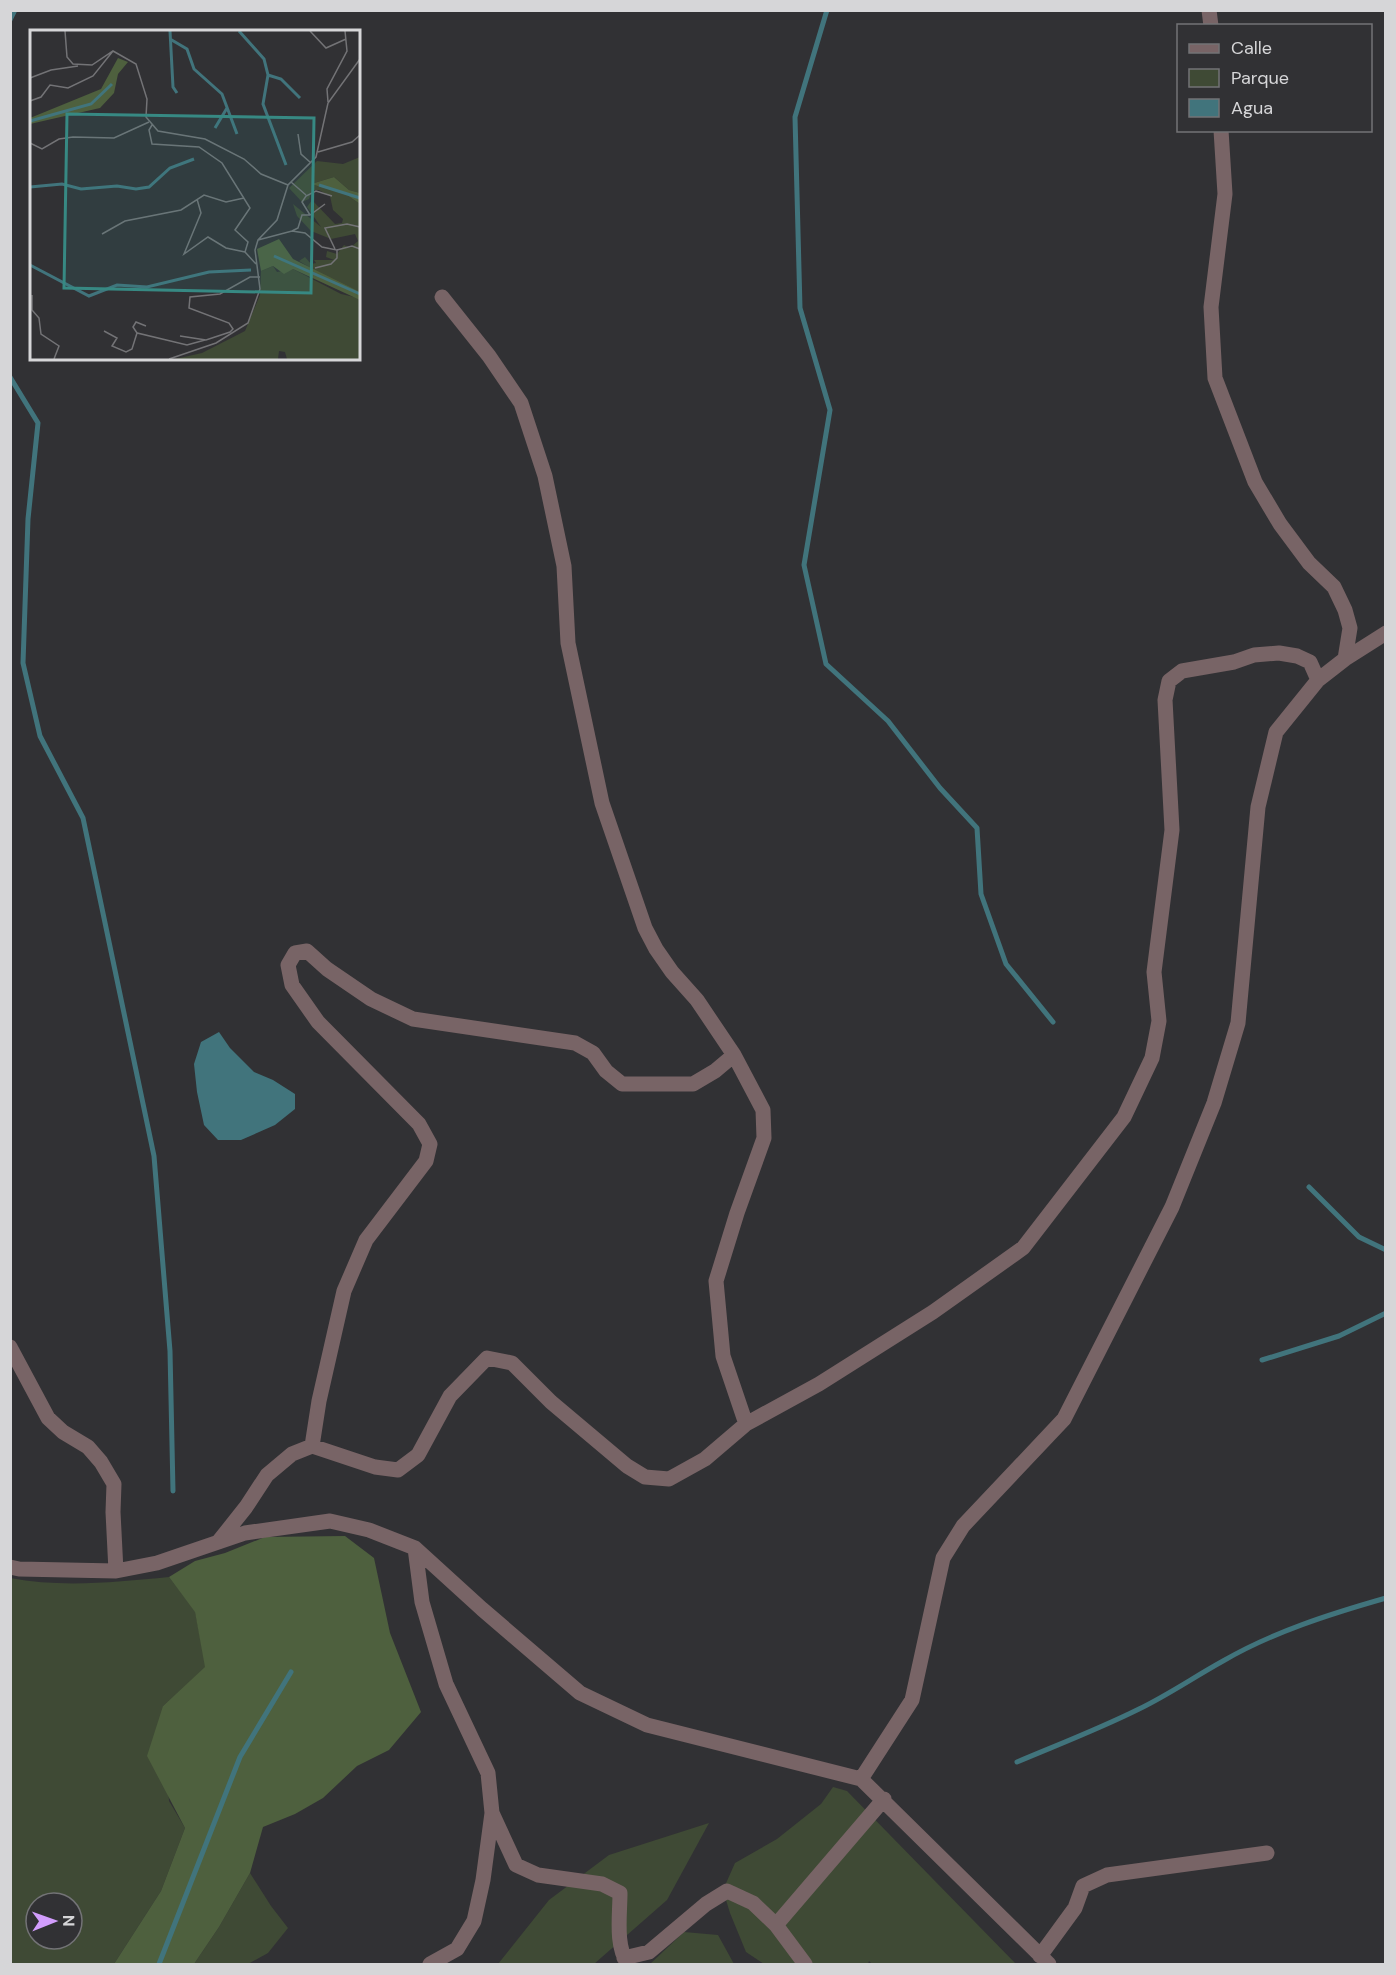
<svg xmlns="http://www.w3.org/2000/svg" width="1396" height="1975" font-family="'DM Sans',sans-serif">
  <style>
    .green { fill: #3f4a35; fill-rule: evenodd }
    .forest { fill: #4e603e }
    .water { fill: #41747c }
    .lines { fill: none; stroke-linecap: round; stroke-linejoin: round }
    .stream { stroke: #41747c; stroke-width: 5 }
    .minor { stroke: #786466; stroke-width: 15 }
    .inset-river { fill: none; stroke: #41747c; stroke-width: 3 }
    .inset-road { fill: none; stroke: #737376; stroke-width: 1.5 }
    .view { fill: #378983; fill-opacity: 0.15; stroke: #378983; stroke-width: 3 }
    .inset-edge { fill: none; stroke: #d6d6d8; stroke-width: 3 }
  </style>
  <rect width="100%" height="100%" fill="#313134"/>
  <path class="green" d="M 169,1577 L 195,1611 L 206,1667 L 163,1706 L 169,1801 L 185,1828 L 161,1891 L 114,1964 L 11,1964 L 10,1578 C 62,1588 117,1582 169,1577 ZM 36,1903 L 72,1903 L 72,1939 L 36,1939 Z
    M 833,1787 L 847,1791 L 1016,1964 L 872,1964 L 869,1961 L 868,1964 L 764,1964 L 746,1952 L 730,1913 L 723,1890 L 735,1863 L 777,1839 L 821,1804 Z
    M 709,1823 L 667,1900 L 594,1964 L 498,1964 L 549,1900 L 609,1855 Z
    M 250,1873 L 271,1906 L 288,1928 L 268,1953 L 248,1964 L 194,1964 L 219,1927 Z
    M 684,1932 L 718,1935 L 734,1964 L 650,1964 Z"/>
  <path class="forest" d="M 345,1536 L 374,1558 L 390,1633 L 421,1712 L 389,1750 L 357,1766 L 323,1798 L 295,1814 L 263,1827 L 250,1873 L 219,1927 L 194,1964 L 114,1964 L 161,1891 L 185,1828 L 147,1756 L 163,1706 L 205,1667 L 195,1612 L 169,1577 L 195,1561 L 225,1553 L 265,1537 Z"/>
  <path class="water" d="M 219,1032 L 230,1048 L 254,1072 L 273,1080 L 295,1094 L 295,1109 L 275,1125 L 241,1140 L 218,1140 L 204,1125 L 197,1092 L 194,1064 L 201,1042 Z"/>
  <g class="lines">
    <path class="stream" d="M 827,10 L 795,117 L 800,308 L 830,410 L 804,565 L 826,664 L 888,721 L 940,788 L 977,828 L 981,894 L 1006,964 L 1053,1022
      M 10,20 L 15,10
      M 10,377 L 38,423 L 28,519 L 23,663 L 40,736 L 83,818 L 154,1156 L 170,1351 L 173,1491
      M 1309,1187 L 1359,1237 L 1386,1250
      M 1262,1360 L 1339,1336 L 1386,1313
      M 1017,1762 C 1057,1745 1099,1729 1139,1709 C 1168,1695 1194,1677 1223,1661 C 1273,1632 1330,1614 1386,1598
      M 159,1964 L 240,1757 L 291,1672"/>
    <path class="minor" d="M 1209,10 L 1211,26
      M 1221,130 L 1225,194 L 1211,307 L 1215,378 L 1255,482 L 1280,524 L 1309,563 L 1334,587 L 1345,610 L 1350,628 L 1345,659
      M 442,297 L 489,356 L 521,403 L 545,476 L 564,566 L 568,643 L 602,803 L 645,928 L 656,949 L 672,972 L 697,1000 L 734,1055 L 763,1110 L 764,1138 L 737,1213 L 716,1281 L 723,1356 L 746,1424
      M 10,1347 L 48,1418 L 63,1432 L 88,1447 L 101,1462 L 114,1484 L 113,1512 L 116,1571
      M 312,1446 L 319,1401 L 344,1291 L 366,1240 L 426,1161 L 430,1144 L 419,1124 L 318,1022 L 292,985 L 288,965 L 295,953 L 307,951 L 327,969 L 371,999 L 413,1019 L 575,1043 L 593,1053 L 606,1071 L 622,1084 L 693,1084 L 715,1071 L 734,1055
      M 219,1541 L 246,1507 L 267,1475 L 292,1454 L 312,1446 L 375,1467 L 398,1470 L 418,1455 L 450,1396 L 487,1358 L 512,1363 L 551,1402 L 627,1466 L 645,1477 L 669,1479 L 705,1459 L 746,1424 L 819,1384 L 933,1312 L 1023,1248 L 1124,1117 L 1152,1058 L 1159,1021 L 1154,972 L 1172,830 L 1165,700 L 1169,681 L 1182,671 L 1234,662 L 1254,655 L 1279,653 L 1297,656 L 1310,662 L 1318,680
      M 415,1548 L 422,1602 L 446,1684 L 488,1773 L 492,1813 L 483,1880 L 474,1921 L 457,1949 L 430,1964
      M 10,1567 L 19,1569 L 116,1571 L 157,1563 L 245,1533 L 330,1521 L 369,1530 L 415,1548 L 482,1609 L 580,1693 L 647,1725 L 861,1779 L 1049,1964
      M 861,1779 L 912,1700 L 943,1558 L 963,1526 L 1064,1419 L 1172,1207 L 1214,1103 L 1238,1023 L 1258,807 L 1276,732 L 1318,680 L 1345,659 L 1386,633
      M 492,1813 L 516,1865 L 538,1875 L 602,1884 L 620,1893 C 620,1915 615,1946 628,1964
      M 776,1925 L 884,1799
      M 1040,1956 L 1075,1908 L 1083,1886 L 1107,1875 L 1267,1853
      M 624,1958 L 649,1952 L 706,1904 L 727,1891 L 753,1903 L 776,1925 L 805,1964"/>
  </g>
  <g transform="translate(30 30)">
    <rect width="330" height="330" fill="#313134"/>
    <path d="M 330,127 L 330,163 L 319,160 L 304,147 L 281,154 L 317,165 L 330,174 L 330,262 L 302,251 L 269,231 L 275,227 L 281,234 L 286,233 L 284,230 L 304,230 L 296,227 L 297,221 L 307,224 L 314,215 L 320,218 L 328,211 L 325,204 L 301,209 L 281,201 L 267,186 L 263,174 L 291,197 L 277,177 L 282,170 L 305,194 L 312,193 L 313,189 L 303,180 L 300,166 L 289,160 L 282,160 L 279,169 L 272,172 L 259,158 L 287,131 L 313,134 ZM 243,236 L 247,242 L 263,239 L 311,264 L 329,268 L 329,329 L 257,329 L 255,322 L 249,321 L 248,329 L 145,329 L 172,323 L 215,301 L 230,265 L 231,241 Z" fill="#3f4a35"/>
    <path d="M 88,28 L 98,32 L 88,44 L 84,63 L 70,78 L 0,94 L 0,88 L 71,59 ZM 304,147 L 319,160 L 330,163 L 330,174 L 317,165 L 281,154 ZM 249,209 L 263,229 L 330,262 L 330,270 L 263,239 L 254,244 L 243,236 L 231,241 L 227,219 Z" fill="#4e603e"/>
    <path class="inset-river" d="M 140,1 L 143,57 L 147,63M 209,1 L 234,29 L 238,45 L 233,74 L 256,135M 140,9 L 157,19 L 164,39 L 192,64 L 207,104M 238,45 L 251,49 L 270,68M 0,91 L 61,74 L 82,54M 185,98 L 197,78M 289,155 L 330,168M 0,157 L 32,154 L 51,159 L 87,156 L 106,159 L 119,157 L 140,138 L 164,129M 244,226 L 330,264M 0,235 L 59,266 L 87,255 L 117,257 L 179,242 L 221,240"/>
    <path class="inset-road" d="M 35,1 L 37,27 L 43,34 L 62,35 L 83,21 L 106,34 L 117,69 L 116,87 L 128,101 L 175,109 L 214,129 L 231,144 L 258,155M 280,1 L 296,18 L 316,9M 0,48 L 21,40 L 48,36M 0,71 L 11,67 L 20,55 L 38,58 L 63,46 L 83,21M 298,72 L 297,59 L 317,21 L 315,1M 122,95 L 119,100 L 122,114 L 169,117 L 192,133 L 220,178 L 205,200 L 218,212 L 215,222 L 226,234M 268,104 L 271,124 L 281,133M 0,113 L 12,119 L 29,109 L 43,107 L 84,108 L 119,92M 288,122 L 322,112 L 330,105M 261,152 L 276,165M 167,169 L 171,183 L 154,224 L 178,207 L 196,218 L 215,222M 280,185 L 272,172 L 276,166 L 286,161 L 302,166M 262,201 L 268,198 L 272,185 L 280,185 L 295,174M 72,204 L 95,191 L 151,180 L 174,165 L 196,172 L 214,168M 228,210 L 262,201 L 275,203 L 292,217 L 307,220 L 307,228 L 301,234 L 285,238M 305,219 L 295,198 L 317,194 L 330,197M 307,220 L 322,216 L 330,219M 2,265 L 2,280 L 9,288 L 11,304 L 29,316 L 24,329M 74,301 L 87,308 L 82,316 L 96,322 L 102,319 L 107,303 L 157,315 L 175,310M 107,303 L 103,297 L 106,292 L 116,296M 150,306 L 176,310 L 200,302 L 203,299 L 199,293 L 159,278 L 160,267 L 190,264 L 220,247 L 230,247M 139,329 L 186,313 L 218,293 L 230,259 L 225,220 L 228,210 L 247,190 L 258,155 L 286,127 L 298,73 L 330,29"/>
    <path class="view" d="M 37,84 L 284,88 L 281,263 L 34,258 Z"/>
    <rect width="330" height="330" class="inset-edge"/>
  </g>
  <rect width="1396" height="1975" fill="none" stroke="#d6d6d8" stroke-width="24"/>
  <rect x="1177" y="24" width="195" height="108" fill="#313134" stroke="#737376" stroke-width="1.5"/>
  <rect x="1189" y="44" width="30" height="9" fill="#786466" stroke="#737376" stroke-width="1.5"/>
  <text x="1231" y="54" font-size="18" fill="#d6d6d8">Calle</text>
  <rect x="1189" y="69" width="30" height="18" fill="#3f4a35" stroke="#737376" stroke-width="1.5"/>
  <text x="1231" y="84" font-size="18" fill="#d6d6d8">Parque</text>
  <rect x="1189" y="99" width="30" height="18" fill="#41747c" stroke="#737376" stroke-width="1.5"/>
  <text x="1231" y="114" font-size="18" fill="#d6d6d8">Agua</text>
  <g transform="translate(54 1921) rotate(89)"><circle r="28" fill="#313134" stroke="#737376" stroke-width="1.5"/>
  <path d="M0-4.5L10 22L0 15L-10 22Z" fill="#d29dfd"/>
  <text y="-9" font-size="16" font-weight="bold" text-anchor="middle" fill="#d6d6d8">N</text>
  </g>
</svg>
